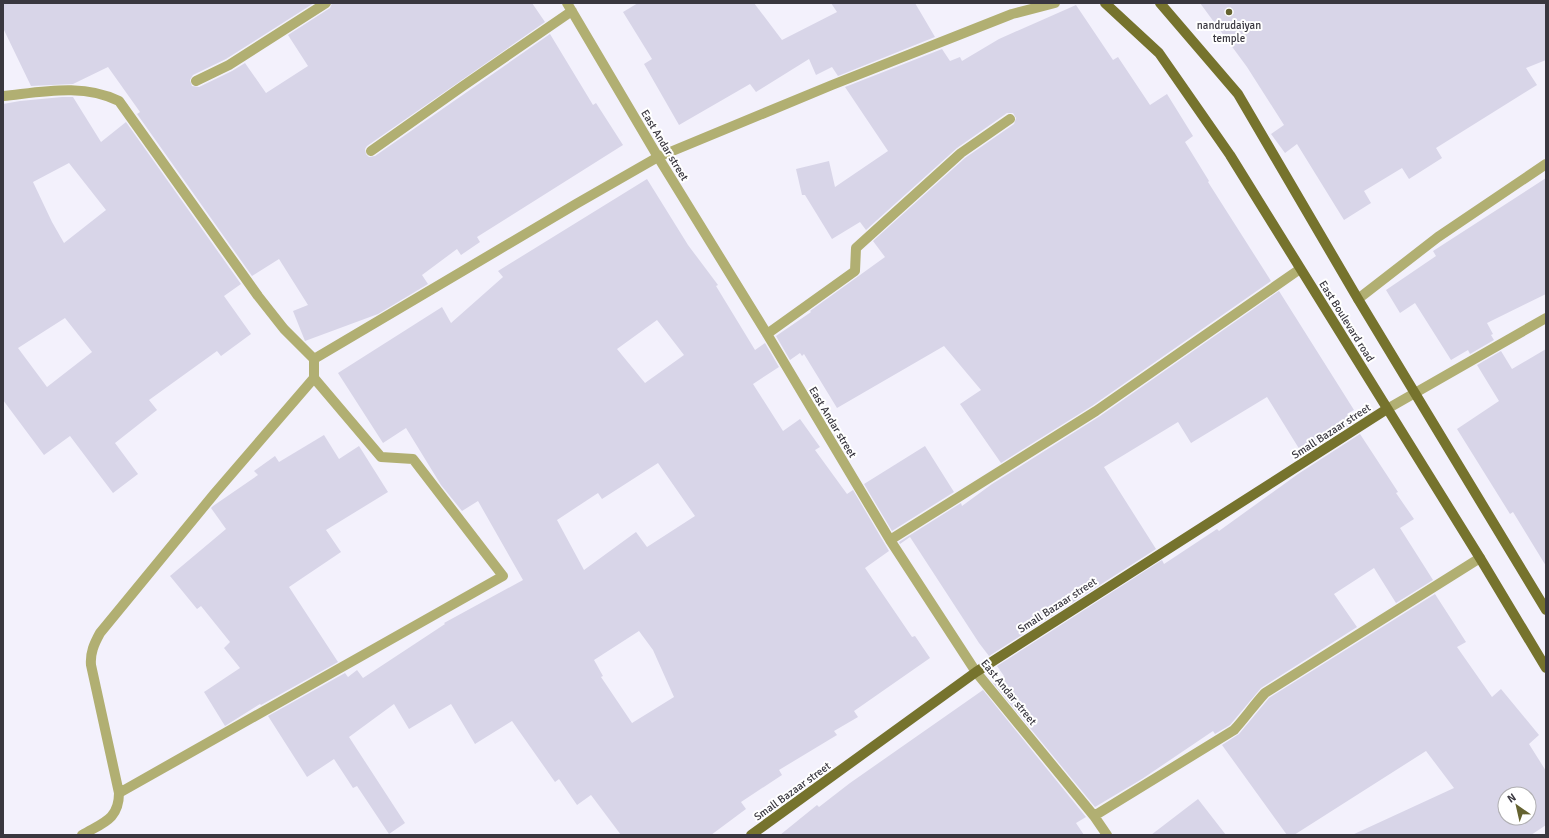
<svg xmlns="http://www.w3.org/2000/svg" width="1549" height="838" font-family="Signika,sans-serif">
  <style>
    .building { fill: #d8d5e8; fill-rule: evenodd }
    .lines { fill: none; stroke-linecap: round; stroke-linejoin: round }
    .minor { stroke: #b1af72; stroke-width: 10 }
    .major { stroke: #76732d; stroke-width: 10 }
    .poi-dot { fill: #656330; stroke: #fff; stroke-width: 1.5 }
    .labels { text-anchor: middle; stroke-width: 4; stroke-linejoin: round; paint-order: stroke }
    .poi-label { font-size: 11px; fill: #39373f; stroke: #fff }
    .street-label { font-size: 11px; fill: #39373f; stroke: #fff }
  </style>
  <rect width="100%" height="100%" fill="#f3f1fc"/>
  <path class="building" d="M 3,3 L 314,3 L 226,59 L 193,75 L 190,80 L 192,86 L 199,87 L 232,71 L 245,63 L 266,93 L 308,66 L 288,35 L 330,8 L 332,3 L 532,3 L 545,22 L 367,146 L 365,149 L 366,154 L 369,157 L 375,156 L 550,34 L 593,105 L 596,103 L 623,145 L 477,237 L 480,242 L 461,255 L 457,249 L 422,275 L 428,284 L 378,314 L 305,341 L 293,311 L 308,305 L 279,259 L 252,276 L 137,114 L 140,112 L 108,67 L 73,84 L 31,86 L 3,28 Z
    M 638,3 L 754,3 L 782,40 L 837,12 L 831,3 L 915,3 L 935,37 L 838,76 L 832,67 L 816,75 L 809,59 L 756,92 L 750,84 L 679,125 L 644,64 L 652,59 L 623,12 Z
    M 1200,3 L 1546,3 L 1546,60 L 1526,68 L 1537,85 L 1436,148 L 1442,158 L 1409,179 L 1402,168 L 1364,191 L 1371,203 L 1344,220 L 1297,144 L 1285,153 L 1271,134 L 1284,125 L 1247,67 Z
    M 1076,5 L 1113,60 L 1118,57 L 1150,105 L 1167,94 L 1193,136 L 1185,142 L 1209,181 L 1208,182 L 1271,281 L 1092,406 L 1001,463 L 960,404 L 981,390 L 944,346 L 837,408 L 804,354 L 802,356 L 800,353 L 790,360 L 776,336 L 811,312 L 810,311 L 885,257 L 873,241 L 965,158 L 1014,124 L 1016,118 L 1013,113 L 1007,113 L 957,148 L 866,230 L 860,222 L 832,239 L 805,195 L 802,195 L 796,169 L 829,161 L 835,187 L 888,151 L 845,87 L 942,49 L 950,61 L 960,57 L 962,61 L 999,39 Z
    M 62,97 L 73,97 L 101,142 L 126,122 L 241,284 L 224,296 L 251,334 L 221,356 L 217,351 L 149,400 L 157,410 L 115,443 L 138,474 L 113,493 L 70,436 L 44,455 L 3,400 L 3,104 L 20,101 ZM 69,163 L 106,210 L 64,243 L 52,222 L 33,182 ZM 65,318 L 92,352 L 47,387 L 18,348 Z
    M 1546,178 L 1546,294 L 1487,323 L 1493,334 L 1491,335 L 1494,340 L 1470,354 L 1468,350 L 1451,360 L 1415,303 L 1400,313 L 1386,290 L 1436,256 L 1433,251 Z
    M 647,179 L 688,245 L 718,285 L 716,286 L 755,350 L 765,343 L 779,367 L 753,384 L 783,431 L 800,419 L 820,447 L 815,450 L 847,494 L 853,490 L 889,551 L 865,568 L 912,637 L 915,636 L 930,658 L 854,711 L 858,717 L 834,731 L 837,735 L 779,770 L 782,775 L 741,802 L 746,809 L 711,835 L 621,835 L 591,795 L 577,805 L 559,779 L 555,782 L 512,721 L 475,744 L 451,704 L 409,729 L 394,704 L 349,737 L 405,823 L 389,834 L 357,786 L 353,788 L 334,759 L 307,777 L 268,716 L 345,673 L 348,677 L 357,670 L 363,678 L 445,624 L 444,623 L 523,580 L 478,501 L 462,511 L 441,485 L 406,428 L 383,443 L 338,373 L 442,307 L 451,323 L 503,277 L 498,271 ZM 657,320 L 684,355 L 645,383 L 617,349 ZM 658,463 L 695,516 L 647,547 L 636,532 L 584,570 L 557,520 L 598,493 L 602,499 ZM 639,631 L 653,650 L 674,697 L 632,723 L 601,677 L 603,676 L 594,660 Z
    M 1279,291 L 1354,410 L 1347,414 L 1353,423 L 1303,455 L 1267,397 L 1191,443 L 1178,422 L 1104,467 L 1156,549 L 989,656 L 979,643 L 910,537 L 900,544 L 899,542 L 961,503 L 962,506 L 992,484 L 1100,416 Z
    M 1546,349 L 1546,566 L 1513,512 L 1510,514 L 1457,429 L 1499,401 L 1477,365 L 1501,351 L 1512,369 Z
    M 1360,434 L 1398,492 L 1396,493 L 1414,519 L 1400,528 L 1433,580 L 1396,603 L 1374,568 L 1334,594 L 1357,627 L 1261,688 L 1230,725 L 1215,734 L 1213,731 L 1142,779 L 1095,807 L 993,683 L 1004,676 L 997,666 L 1162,560 L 1164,564 L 1217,529 L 1219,531 L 1298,474 Z
    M 324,435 L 339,459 L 359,446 L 388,492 L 326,530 L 341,552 L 289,587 L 338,662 L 261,705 L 260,704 L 225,726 L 204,692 L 240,668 L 224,648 L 230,642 L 201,606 L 197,609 L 170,576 L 226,529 L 211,508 L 213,506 L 258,475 L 254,471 L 275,456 L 279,462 Z
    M 925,446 L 954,492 L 892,531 L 864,484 Z
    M 1435,594 L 1466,642 L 1457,647 L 1492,697 L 1501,689 L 1539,735 L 1529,744 L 1546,771 L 1546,825 L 1531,835 L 1352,835 L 1454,788 L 1426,751 L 1294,835 L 1287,835 L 1222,745 L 1239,734 L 1269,698 ZM 1505,794 L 1529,794 L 1529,818 L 1505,818 Z
    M 983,690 L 1086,817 L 1076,823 L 1084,835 L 780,835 L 817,805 L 819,807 L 850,783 Z
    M 1198,799 L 1226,835 L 1151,835 Z"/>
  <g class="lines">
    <path class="minor" d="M 567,3 L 658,157 L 767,334 L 890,540 L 976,672 L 1094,816 L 1107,835
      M 196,81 L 229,65 L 326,3
      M 3,96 C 42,92 83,83 119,101 L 258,296 L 284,329 L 314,359 L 314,378 L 215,493 L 100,633 C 94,644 90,653 91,665 L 119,793 C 119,820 102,823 82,835
      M 371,151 L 463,86 L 572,11
      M 1358,299 L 1438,237 L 1546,164
      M 767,334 L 855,271 L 856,248 L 961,153 L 1010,119
      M 314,359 L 576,204 L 658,157 L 832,85 L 1012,14 L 1055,3
      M 1387,409 L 1546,318
      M 890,540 L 1096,411 L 1300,269
      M 119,793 L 503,576 L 413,459 L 381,457 L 314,378
      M 1094,816 L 1234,730 C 1245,718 1254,705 1265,693 L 1480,558"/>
    <path class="major" d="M 1105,3 L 1159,53 L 1230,155 L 1480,558 L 1546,668
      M 1160,3 L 1238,94 L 1358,299 L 1546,610
      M 751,835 L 976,672 L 1387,409"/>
  </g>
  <circle class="poi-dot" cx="1229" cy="12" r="4"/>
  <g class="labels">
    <g class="poi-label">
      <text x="1229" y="29">nandrudaiyan<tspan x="1229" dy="13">temple</tspan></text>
    </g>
    <g class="street-label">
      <text transform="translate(665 145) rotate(59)" y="4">East Andar street</text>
      <text transform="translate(1347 321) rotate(58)" y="4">East Boulevard road</text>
      <text transform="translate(833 422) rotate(59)" y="4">East Andar street</text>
      <text transform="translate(1331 431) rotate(-33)" y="4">Small Bazaar street</text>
      <text transform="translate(1057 605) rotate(-33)" y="4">Small Bazaar street</text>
      <text transform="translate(1009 692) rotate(51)" y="4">East Andar street</text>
      <text transform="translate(792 791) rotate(-36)" y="4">Small Bazaar street</text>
    </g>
  </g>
  <rect width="1549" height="838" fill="none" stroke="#39373f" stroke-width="8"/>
  <g transform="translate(1517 806) rotate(326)"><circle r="19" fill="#ffffff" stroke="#b0afb2"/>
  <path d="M0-3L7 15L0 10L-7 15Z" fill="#656330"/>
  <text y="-6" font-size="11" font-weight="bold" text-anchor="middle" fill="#39373f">N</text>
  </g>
</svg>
